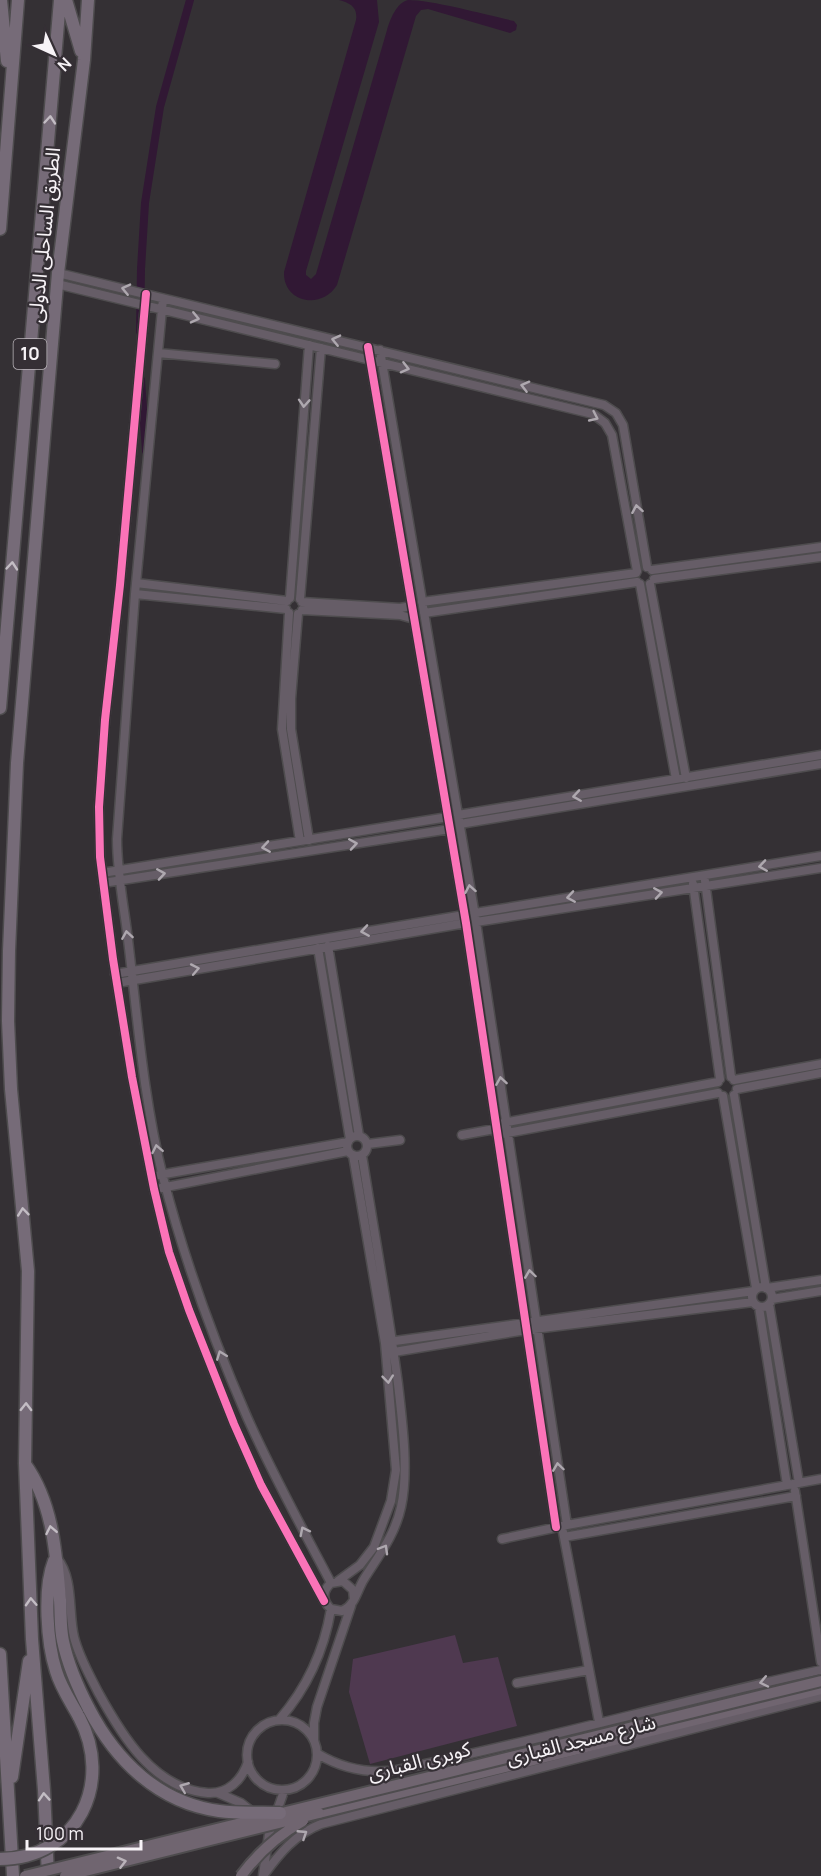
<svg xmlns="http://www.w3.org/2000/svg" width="821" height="1876" font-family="Manrope,'Noto Sans Arabic',sans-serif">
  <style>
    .green { fill: #4f3950 }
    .water { fill: #311834 }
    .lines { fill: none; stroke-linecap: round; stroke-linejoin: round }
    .canal { stroke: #311834; stroke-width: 8 }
    .minor-casing { stroke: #4e4c4e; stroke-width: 11 }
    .major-casing { stroke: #4e4c4e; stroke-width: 14 }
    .highway-casing { stroke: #4e4c4e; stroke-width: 15 }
    .minor { stroke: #665d67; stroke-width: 8 }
    .major { stroke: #706570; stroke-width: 10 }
    .highway { stroke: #766b78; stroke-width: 12 }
    .major-bridge-casing { stroke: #4e4c4e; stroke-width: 14; stroke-linecap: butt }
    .highway-bridge-casing { stroke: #4e4c4e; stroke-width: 15; stroke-linecap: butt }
    .major-bridge { stroke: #706570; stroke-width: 10 }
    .highway-bridge { stroke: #766b78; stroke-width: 12 }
    .cycleway-casing { stroke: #352f35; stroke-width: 11 }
    .cycleway { stroke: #fb73b8; stroke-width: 8 }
    .oneway { stroke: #c3bdc4 }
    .oneway2 { stroke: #aea8af }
    .oneway3 { stroke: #bab3ba }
    .labels { text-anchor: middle; stroke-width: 4.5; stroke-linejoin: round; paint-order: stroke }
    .shield { fill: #352f35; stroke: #bdb8bd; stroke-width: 1.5 }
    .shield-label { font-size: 18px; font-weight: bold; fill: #f7f3f7 }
    .street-label { font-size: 20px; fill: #f7f3f7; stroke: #352f35 }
  </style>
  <rect width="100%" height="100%" fill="#343034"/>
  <path class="green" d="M 455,1635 L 463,1663 L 498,1657 L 517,1726 L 370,1764 L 349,1692 L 353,1659 Z"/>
  <path class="water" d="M 339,0 L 377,0 L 379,22 L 306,271 L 306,275 L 311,279 L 316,274 L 387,30 C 390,20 396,3 408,0 C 432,0 487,15 514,21 L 517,25 L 516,30 L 510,33 L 428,9 L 421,10 L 416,16 L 337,285 C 322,310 283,303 284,272 L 356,20 C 358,7 350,3 339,0 Z"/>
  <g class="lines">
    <path class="canal" d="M 140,331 L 141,269 L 145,203 L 160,107 L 190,0
      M 141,380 L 146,451"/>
    <defs>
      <path id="minor" d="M 58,273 L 604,405 L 616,413 L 623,425 L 647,567
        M 57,284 L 593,414 L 605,423 L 612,435 L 637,571
        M 146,294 L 120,585 L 105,720 L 99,807 L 100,857 L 113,959 L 132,1077 L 154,1189 L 169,1252 L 189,1310 L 234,1424 L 261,1485 L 324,1601
        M 163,299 L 135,594 L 117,839 C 117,876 125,911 129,948 C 138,1024 144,1102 163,1177 C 184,1259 213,1339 247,1417 C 272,1473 302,1528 331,1583
        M 368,347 L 466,923 L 556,1527
        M 380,350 L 476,922 L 567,1525
        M 158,353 L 275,364
        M 652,570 L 821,547
        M 654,579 L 821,557
        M 136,583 L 287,601
        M 640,584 L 676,779
        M 650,584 L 686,778
        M 135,594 L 286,609
        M 290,598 L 309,345
        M 300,599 L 321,348
        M 302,602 L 400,608 L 412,606
        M 422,602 L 636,573
        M 302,610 L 400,615 L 414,619
        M 289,613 L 282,729 L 300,841
        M 424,613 L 637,582
        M 298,614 L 291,699 L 291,729 L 309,840
        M 458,815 L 821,755
        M 460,824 L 821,764
        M 102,873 L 448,817
        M 705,881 L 731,1077
        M 103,883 L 450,829
        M 693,884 L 720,1079
        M 475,913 L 821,856
        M 476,922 L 821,868
        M 328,946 L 359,1136
        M 318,948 L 350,1139
        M 115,974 L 464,915
        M 117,983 L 466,923
        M 734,1080 L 821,1064
        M 737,1089 L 821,1073
        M 734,1095 L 766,1288
        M 723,1096 L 756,1288
        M 503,1123 L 718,1082
        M 462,1135 L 500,1128
        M 497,1135 L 718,1093
        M347 1146a10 10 0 1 1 20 0a10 10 0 1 1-20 0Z
        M 368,1144 L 400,1140
        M 159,1175 L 348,1142
        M 161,1188 L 348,1151
        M752 1297a10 10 0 1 1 20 0a10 10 0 1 1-20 0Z
        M 767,1288 L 821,1280
        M 772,1299 L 821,1291
        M 769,1304 L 799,1483
        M 759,1307 L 787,1485
        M 388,1342 L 754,1291
        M 388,1353 L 526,1330 L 753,1302
        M 795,1491 L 821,1662
        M 563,1532 L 599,1722
        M 564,1537 L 796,1496
        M 502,1539 L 567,1525 L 821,1479
        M 57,1558 C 74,1579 68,1612 74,1637 C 79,1657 89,1674 98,1692 C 121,1734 153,1789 208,1793 C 228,1794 242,1780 248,1762
        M 338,1581 L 360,1565 L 374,1547 L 391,1501 L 396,1470 L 385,1343 L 353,1155
        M 354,1599 L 353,1590 L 343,1581 L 331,1583 C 322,1591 322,1601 331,1609 L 342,1611 C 355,1606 357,1590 364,1579 C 379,1555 395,1535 401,1507 C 409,1471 402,1420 398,1384 C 388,1308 374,1232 362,1155
        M 517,1683 L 589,1670
        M247 1755a35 35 0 1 1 70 0a35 35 0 1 1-70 0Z
        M 279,1720 C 307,1688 324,1651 331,1609
        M 314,1740 L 314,1723 L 317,1707 L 351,1606
        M 318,1754 C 343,1769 368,1774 397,1770 C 539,1741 679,1701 821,1670
        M 218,1793 L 241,1803 L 255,1814
        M 263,1875 L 269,1834 L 284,1791
        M 263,1876 C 279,1854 295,1834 321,1824 L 821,1696"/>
      <path id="major" d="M 319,1813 L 821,1689"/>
      <path id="highway" d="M 1,0 L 7,61
        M 66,0 L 81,51
        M 0,229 L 18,0
        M 0,708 L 60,0
        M 25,1464 C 53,1503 56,1553 60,1600 C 61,1613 60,1628 63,1641 C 68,1665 78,1688 89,1709
        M 54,1561 C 43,1589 47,1643 56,1671 C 61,1688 71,1702 79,1717
        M 0,1654 L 13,1876
        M 12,1777 L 29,1661
        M 48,1876 L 44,1790 L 32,1639 L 25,1463 L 28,1271 L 11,1089 L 8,1021 L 9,951 L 17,763 L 46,414 L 58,273 L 84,60 L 88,0"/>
    </defs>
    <use href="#minor" class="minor-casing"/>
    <use href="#major" class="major-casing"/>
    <use href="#highway" class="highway-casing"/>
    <use href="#minor" class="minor"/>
    <use href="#major" class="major"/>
    <use href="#highway" class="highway"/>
    <defs>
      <path id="major-bridge" d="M 25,1876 L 821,1681
        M 65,1876 L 319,1813
        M 241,1876 C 258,1853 278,1835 303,1821"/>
      <path id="highway-bridge" d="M 89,1709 C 116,1761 159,1803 219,1811 C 239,1814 260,1812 280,1813
        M 0,1859 C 78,1859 114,1782 79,1717"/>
    </defs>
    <use href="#major-bridge" class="major-bridge-casing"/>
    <use href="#highway-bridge" class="highway-bridge-casing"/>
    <use href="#major-bridge" class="major-bridge"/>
    <use href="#highway-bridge" class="highway-bridge"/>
    <defs>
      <path id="cycleway" d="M 146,294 L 120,585 L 105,720 L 99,807 L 100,857 L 113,959 L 132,1077 L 154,1189 L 169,1252 L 189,1310 L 234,1424 L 261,1485 L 324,1601
        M 368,347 L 466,923 L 556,1527"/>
    </defs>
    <use href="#cycleway" class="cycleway-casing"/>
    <use href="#cycleway" class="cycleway"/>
  </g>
  <defs><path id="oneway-chevron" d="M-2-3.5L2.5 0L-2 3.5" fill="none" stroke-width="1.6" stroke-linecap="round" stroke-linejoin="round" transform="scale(1.5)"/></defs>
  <g class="oneway">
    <use href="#oneway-chevron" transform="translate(50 120) rotate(-85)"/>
    <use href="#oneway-chevron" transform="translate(12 566) rotate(-85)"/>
    <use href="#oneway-chevron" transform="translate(23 1212) rotate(-96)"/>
    <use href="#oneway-chevron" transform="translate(26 1407) rotate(-89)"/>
    <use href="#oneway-chevron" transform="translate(51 1530) rotate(-101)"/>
    <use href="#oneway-chevron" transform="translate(31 1602) rotate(-93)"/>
    <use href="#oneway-chevron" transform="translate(44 1797) rotate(-94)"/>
  </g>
  <g class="oneway2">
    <use href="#oneway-chevron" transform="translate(126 289) rotate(-167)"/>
    <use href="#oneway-chevron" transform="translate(195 318) rotate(13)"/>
    <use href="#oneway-chevron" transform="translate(336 340) rotate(-167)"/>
    <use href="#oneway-chevron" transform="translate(405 368) rotate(14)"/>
    <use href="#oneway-chevron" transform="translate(525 386) rotate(-166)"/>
    <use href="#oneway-chevron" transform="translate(304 403) rotate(94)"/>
    <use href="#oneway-chevron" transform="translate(594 417) rotate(25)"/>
    <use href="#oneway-chevron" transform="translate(637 509) rotate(-100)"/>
    <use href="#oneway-chevron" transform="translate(577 796) rotate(171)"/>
    <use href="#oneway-chevron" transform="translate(353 844) rotate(-9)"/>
    <use href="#oneway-chevron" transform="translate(266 847) rotate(171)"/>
    <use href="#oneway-chevron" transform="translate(763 866) rotate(171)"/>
    <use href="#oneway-chevron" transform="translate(161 874) rotate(-9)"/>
    <use href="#oneway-chevron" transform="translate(470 889) rotate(-100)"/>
    <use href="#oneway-chevron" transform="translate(658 893) rotate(-9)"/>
    <use href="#oneway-chevron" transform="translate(571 897) rotate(171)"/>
    <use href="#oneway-chevron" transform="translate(365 931) rotate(171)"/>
    <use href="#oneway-chevron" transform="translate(127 935) rotate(-99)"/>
    <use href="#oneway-chevron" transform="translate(195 969) rotate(-11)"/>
    <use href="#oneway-chevron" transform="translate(501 1081) rotate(-99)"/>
    <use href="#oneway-chevron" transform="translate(157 1149) rotate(-101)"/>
    <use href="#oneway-chevron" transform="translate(530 1274) rotate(-98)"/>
    <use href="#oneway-chevron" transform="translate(221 1355) rotate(-111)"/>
    <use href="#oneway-chevron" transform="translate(388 1379) rotate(84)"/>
    <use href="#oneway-chevron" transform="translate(558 1467) rotate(-98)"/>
    <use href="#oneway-chevron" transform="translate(304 1531) rotate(-117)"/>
    <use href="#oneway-chevron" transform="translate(384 1549) rotate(-60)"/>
    <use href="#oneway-chevron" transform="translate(764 1682) rotate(168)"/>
    <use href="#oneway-chevron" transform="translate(184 1787) rotate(-158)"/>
    <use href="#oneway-chevron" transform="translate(303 1834) rotate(-33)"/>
  </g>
  <use class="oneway3" href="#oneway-chevron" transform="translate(122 1862) rotate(-14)"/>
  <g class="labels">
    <rect class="shield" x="13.5" y="339" width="33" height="30" rx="4.5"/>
    <g class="shield-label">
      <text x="30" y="360">10</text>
    </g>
    <g class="street-label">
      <text transform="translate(44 235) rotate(-84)" y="7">الطريق الساحلى الدولى</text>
      <text transform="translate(581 1740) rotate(-14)" y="7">شارع مسجد القبارى</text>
      <text transform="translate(419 1761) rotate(-14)" y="7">كوبرى القبارى</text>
    </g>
  </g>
  <g transform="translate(54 54) rotate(135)" stroke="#352f35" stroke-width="4.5" paint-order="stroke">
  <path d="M0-4.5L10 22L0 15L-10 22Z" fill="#f7f3f7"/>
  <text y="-9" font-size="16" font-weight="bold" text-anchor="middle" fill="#f7f3f7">N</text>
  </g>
  <path d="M27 1840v9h114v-9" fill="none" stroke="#f7f3f7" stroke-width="3"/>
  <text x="36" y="1840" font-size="18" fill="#f7f3f7" stroke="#352f35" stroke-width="4.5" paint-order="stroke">100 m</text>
</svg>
